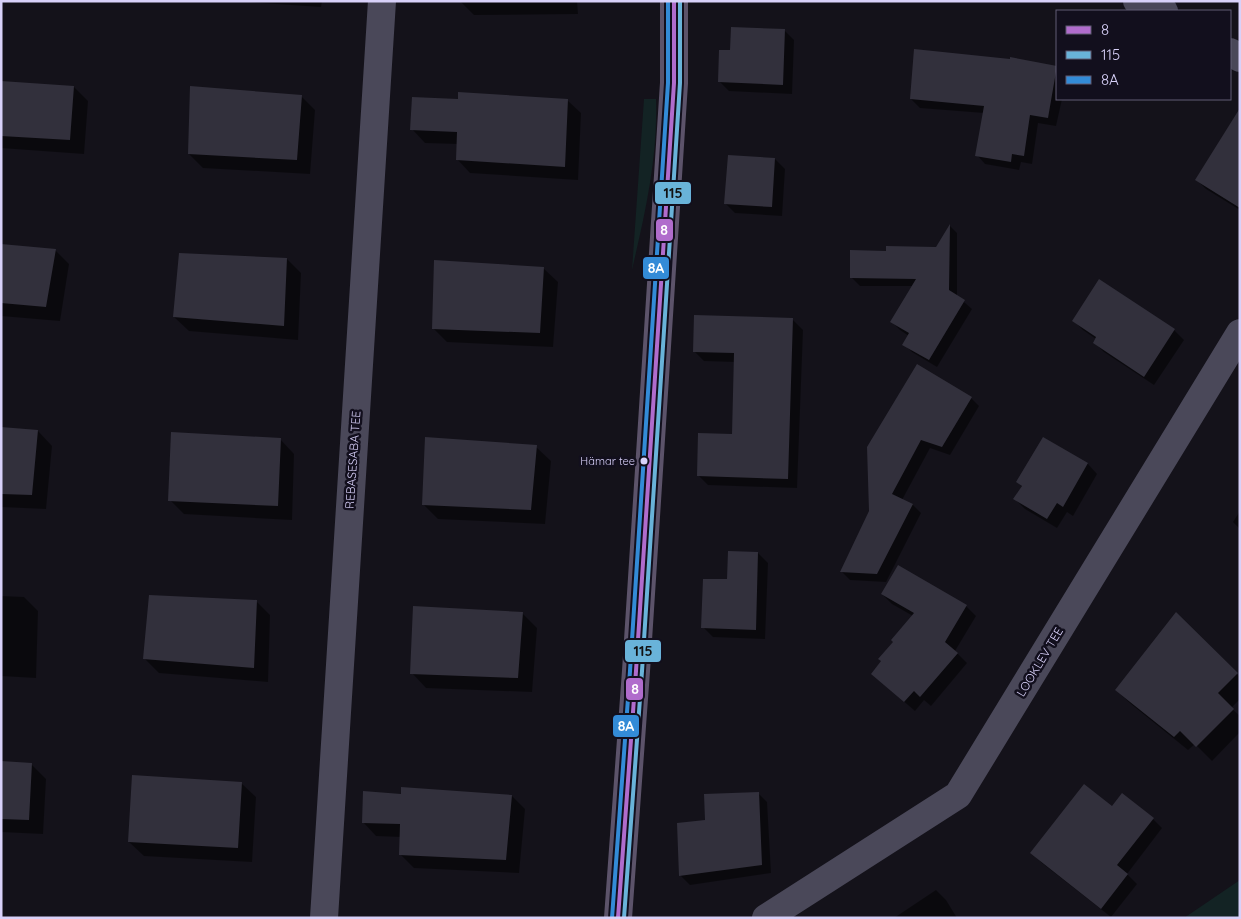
<svg xmlns="http://www.w3.org/2000/svg" width="1241" height="919" font-family="Quicksand,sans-serif">
  <style>
    .green { fill: #132324 }
    .shadow { fill: #0007 }
    .building { fill: #32303c }
    .lines { fill: none; stroke-linecap: round; stroke-linejoin: round }
    .minor { stroke: #4a4859; stroke-width: 28 }
    .major { stroke: #5c536a; stroke-width: 28 }
    .bus-1-casing { stroke: #120f1d; stroke-width: 8 }
    .bus-2-casing { stroke: #120f1d; stroke-width: 8 }
    .bus-3-casing { stroke: #120f1d; stroke-width: 8 }
    .bus-1 { stroke: #b06ccc; stroke-width: 4 }
    .bus-2 { stroke: #69b3d9; stroke-width: 4 }
    .bus-3 { stroke: #338bd7; stroke-width: 4 }
    .bus-dot { fill: #d8d1f9; stroke: #120f1d; stroke-width: 2 }
    .labels { text-anchor: middle; stroke-width: 5; stroke-linejoin: round; paint-order: stroke }
    .bus-label { font-size: 11px; fill: #d8d1f9; stroke: #120f1d; text-anchor: end }
    .street-label { font-size: 12px; fill: #d8d1f9; stroke: #120f1d }
    .line-badge { stroke: #120f1d; stroke-width: 2 }
    .badge-label { font-size: 14px; text-anchor: middle; font-weight: bold; fill: #fff }
    .pale-badge-label { font-size: 14px; text-anchor: middle; font-weight: bold; fill: #111 }
  </style>
  <rect width="100%" height="100%" fill="#14121a"/>
  <path class="green" d="M 644,99 L 656,99 C 658,158 645,213 632,270 Z
    M 1240,880 L 1240,918 L 1184,918 Z"/>
  <path class="shadow" d="M 233,1 L 322,1 L 321,7 Z
    M 460,1 L 577,1 L 578,14 L 474,15 Z
    M 784,30 L 794,40 L 792,94 L 729,91 L 719,81 L 731,52 Z
    M 1011,59 L 1057,67 L 1057,99 L 1062,99 L 1056,126 L 1038,123 L 1032,164 L 1021,162 L 1019,170 L 985,164 L 977,155 L 984,113 L 920,108 L 911,99 Z
    M 1,82 L 74,87 L 88,101 L 84,154 L 1,148 Z
    M 301,96 L 315,110 L 310,174 L 203,168 L 189,154 Z
    M 459,100 L 567,100 L 581,113 L 578,180 L 470,173 L 457,159 L 458,144 L 425,143 L 412,129 Z
    M 1240,150 L 1240,210 L 1206,189 L 1196,179 Z
    M 775,159 L 785,169 L 782,216 L 735,213 L 725,203 Z
    M 950,226 L 957,233 L 957,296 L 972,309 L 937,367 L 912,352 L 904,344 L 909,336 L 900,330 L 892,322 L 913,286 L 860,286 L 852,278 L 887,252 L 936,248 Z
    M 1,245 L 55,250 L 69,264 L 60,321 L 1,316 Z
    M 287,259 L 301,273 L 298,340 L 189,331 L 174,317 Z
    M 543,268 L 558,282 L 553,347 L 447,342 L 433,328 Z
    M 1099,281 L 1174,330 L 1184,340 L 1154,385 L 1104,352 L 1094,342 L 1096,339 L 1083,330 L 1073,320 Z
    M 793,320 L 803,330 L 797,488 L 708,485 L 698,475 L 733,435 L 735,362 L 704,361 L 694,351 Z
    M 918,366 L 971,398 L 979,406 L 950,455 L 930,448 L 902,500 L 913,505 L 921,513 L 886,582 L 850,580 L 842,572 L 871,512 Z
    M 1,429 L 38,431 L 52,446 L 46,509 L 1,507 Z
    M 1043,438 L 1088,464 L 1097,474 L 1073,516 L 1067,512 L 1057,528 L 1025,509 L 1015,499 L 1022,487 L 1018,482 Z
    M 280,439 L 294,454 L 292,520 L 184,514 L 170,500 Z
    M 536,447 L 551,461 L 545,524 L 438,519 L 424,505 Z
    M 1240,511 L 1240,529 L 1233,522 Z
    M 758,553 L 768,563 L 765,639 L 713,637 L 703,627 L 728,581 Z
    M 882,594 L 966,606 L 976,616 L 955,651 L 967,663 L 931,706 L 924,700 L 915,711 L 872,674 L 913,616 L 892,604 Z
    M 1,596 L 24,597 L 38,611 L 36,678 L 1,676 Z
    M 256,601 L 270,615 L 268,682 L 159,673 L 145,659 Z
    M 522,613 L 537,628 L 532,692 L 426,688 L 412,673 Z
    M 1177,614 L 1240,677 L 1240,699 L 1231,708 L 1240,716 L 1240,732 L 1212,761 L 1195,744 L 1188,750 L 1131,704 L 1116,690 Z
    M 1,762 L 31,764 L 46,779 L 43,834 L 1,832 Z
    M 241,783 L 256,797 L 252,862 L 144,856 L 129,842 Z
    M 758,793 L 767,802 L 771,873 L 690,885 L 681,876 L 678,824 L 706,821 Z
    M 402,795 L 512,796 L 525,809 L 519,873 L 414,868 L 400,854 L 401,837 L 376,836 L 363,822 Z
    M 1112,807 L 1153,819 L 1162,828 L 1127,874 L 1137,884 L 1111,917 L 1042,863 L 1032,853 Z
    M 936,890 L 946,900 L 957,918 L 894,918 Z"/>
  <path class="building" d="M 731,27 L 785,29 L 783,85 L 718,82 L 719,50 L 730,50 Z
    M 914,49 L 1010,59 L 1010,57 L 1057,66 L 1048,118 L 1030,115 L 1024,156 L 1012,154 L 1011,162 L 975,156 L 984,106 L 910,99 Z
    M 1,81 L 74,86 L 70,140 L 1,136 Z
    M 190,86 L 302,95 L 297,160 L 188,154 Z
    M 458,92 L 568,99 L 565,167 L 456,160 L 457,132 L 410,130 L 412,97 L 458,99 Z
    M 1240,108 L 1240,208 L 1195,180 Z
    M 728,155 L 775,158 L 772,207 L 724,204 Z
    M 950,224 L 949,290 L 965,300 L 929,360 L 902,345 L 909,333 L 890,322 L 916,279 L 850,278 L 850,250 L 886,251 L 886,246 L 936,247 Z
    M 1,244 L 56,249 L 46,307 L 1,303 Z
    M 179,253 L 287,258 L 284,326 L 173,317 Z
    M 434,260 L 544,267 L 540,333 L 432,329 Z
    M 1099,279 L 1175,329 L 1144,377 L 1093,343 L 1096,337 L 1072,321 Z
    M 694,315 L 793,318 L 788,479 L 697,476 L 698,433 L 732,434 L 734,353 L 693,352 Z
    M 917,364 L 972,397 L 942,447 L 921,440 L 892,494 L 913,504 L 877,574 L 840,572 L 869,511 L 867,447 Z
    M 1,427 L 38,430 L 32,495 L 1,494 Z
    M 171,432 L 281,438 L 278,506 L 168,501 Z
    M 425,437 L 537,445 L 531,510 L 422,505 Z
    M 1043,437 L 1088,463 L 1063,507 L 1057,503 L 1047,519 L 1013,499 L 1022,486 L 1016,482 Z
    M 728,551 L 758,552 L 756,630 L 701,628 L 703,579 L 727,579 Z
    M 898,565 L 967,605 L 945,642 L 958,653 L 920,697 L 914,691 L 904,702 L 871,674 L 881,661 L 878,659 L 893,642 L 891,640 L 914,613 L 881,594 Z
    M 149,595 L 257,600 L 254,668 L 143,659 Z
    M 413,606 L 523,612 L 518,678 L 410,674 Z
    M 1176,612 L 1238,673 L 1218,693 L 1234,709 L 1196,747 L 1180,731 L 1174,737 L 1115,690 Z
    M 1,761 L 32,763 L 29,820 L 1,819 Z
    M 132,775 L 242,782 L 238,848 L 128,842 Z
    M 1084,784 L 1112,806 L 1122,793 L 1154,818 L 1117,865 L 1128,874 L 1101,909 L 1030,853 Z
    M 401,787 L 512,795 L 506,860 L 399,855 L 400,824 L 362,823 L 363,791 L 401,794 Z
    M 759,792 L 762,865 L 679,876 L 677,823 L 705,820 L 704,794 Z"/>
  <g class="lines">
    <path class="minor" d="M 1137,1 L 1154,5 L 1164,11
      M 1230,52 L 1240,58
      M 324,918 L 382,1
      M 766,918 L 958,795 L 1240,333"/>
    <path class="major" d="M 618,918 L 636,671 L 674,83 L 674,1"/>
    <defs>
      <path id="bus-1" d="M 618,918 L 636,671 L 674,83 L 674,1"/>
      <path id="bus-2" d="M 624,918 L 642,671 L 680,83 L 680,1"/>
      <path id="bus-3" d="M 612,918 L 630,671 L 668,83 L 668,1"/>
    </defs>
    <use href="#bus-1" class="bus-1-casing"/>
    <use href="#bus-2" class="bus-2-casing"/>
    <use href="#bus-3" class="bus-3-casing"/>
    <use href="#bus-1" class="bus-1"/>
    <use href="#bus-2" class="bus-2"/>
    <use href="#bus-3" class="bus-3"/>
  </g>
  <circle class="bus-dot" cx="644" cy="461" r="4.5"/>
  <g class="labels">
    <g class="bus-label">
      <text x="635" y="465">Hämar tee</text>
    </g>
    <g class="street-label">
      <text transform="translate(353 460) rotate(-86)" y="4">REBASESABA TEE</text>
      <text transform="translate(1040 662) rotate(-59)" y="4">LOOKLEV TEE</text>
    </g>
  </g>
  <g class="line-badge">
    <rect x="654" y="181" width="38" height="24" rx="5" fill="#69b3d9"/>
    <rect x="655" y="218" width="19" height="24" rx="5" fill="#b06ccc"/>
    <rect x="642" y="256" width="28" height="24" rx="5" fill="#338bd7"/>
    <rect x="624" y="639" width="38" height="24" rx="5" fill="#69b3d9"/>
    <rect x="625" y="677" width="19" height="24" rx="5" fill="#b06ccc"/>
    <rect x="612" y="714" width="28" height="24" rx="5" fill="#338bd7"/>
  </g>
  <g class="badge-label">
    <text x="664" y="235">8</text>
    <text x="656" y="273">8A</text>
    <text x="635" y="694">8</text>
    <text x="626" y="731">8A</text>
  </g>
  <g class="pale-badge-label">
    <text x="673" y="198">115</text>
    <text x="643" y="656">115</text>
  </g>
  <rect width="1241" height="919" fill="none" stroke="#d8d1f9" stroke-width="5"/>
  <rect x="1056" y="10" width="175" height="90" fill="#120f1d" stroke="#615d75"/>
  <rect x="1066" y="26" width="25" height="8" fill="#b06ccc" stroke="#615d75"/>
  <text x="1101" y="35" font-size="15" fill="#d8d1f9">8</text>
  <rect x="1066" y="51" width="25" height="8" fill="#69b3d9" stroke="#615d75"/>
  <text x="1101" y="60" font-size="15" fill="#d8d1f9">115</text>
  <rect x="1066" y="76" width="25" height="8" fill="#338bd7" stroke="#615d75"/>
  <text x="1101" y="85" font-size="15" fill="#d8d1f9">8A</text>
</svg>
